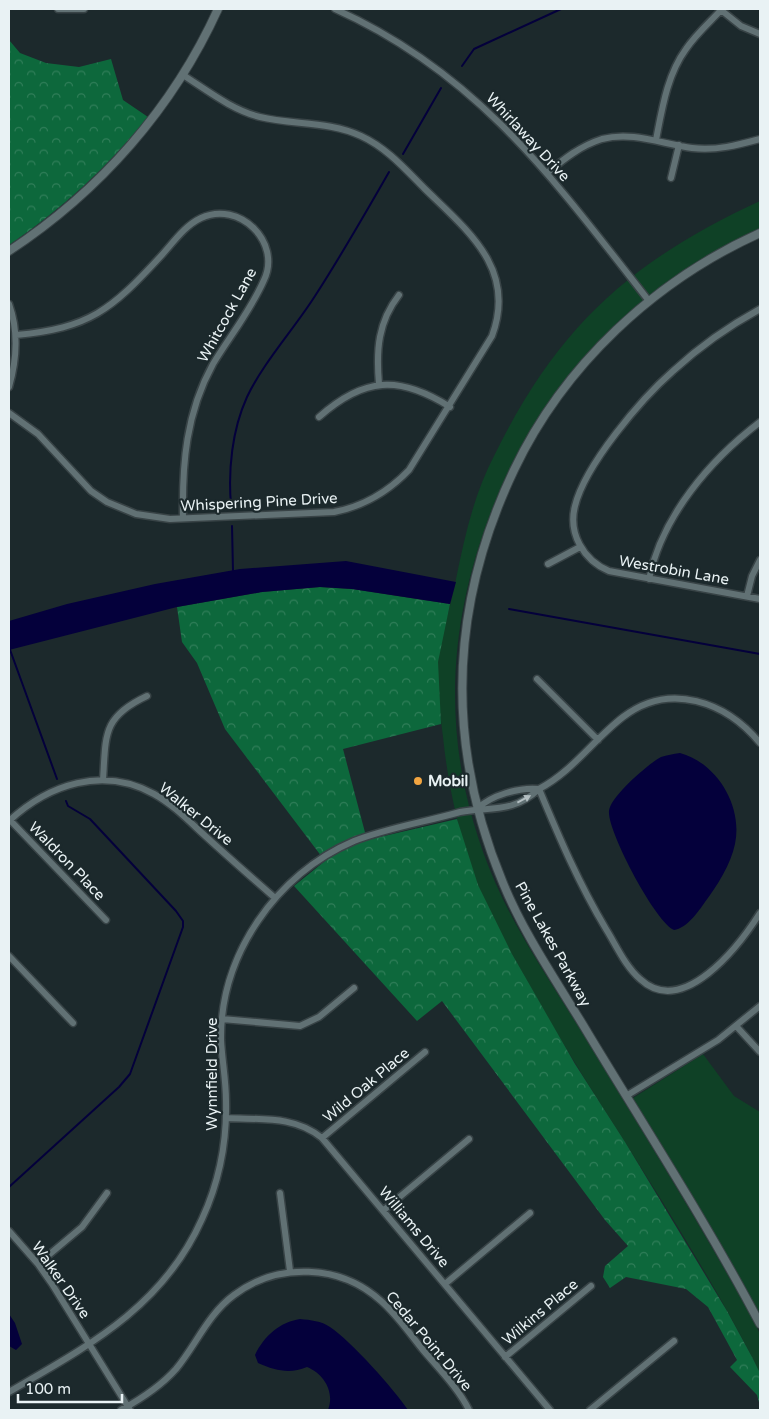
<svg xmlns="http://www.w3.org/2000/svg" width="769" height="1419" font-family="'Varela Round',sans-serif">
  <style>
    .green { fill: #0f4126 }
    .forest { fill: url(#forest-crowns) }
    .water { fill: #04003b }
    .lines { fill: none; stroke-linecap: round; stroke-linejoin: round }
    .stream { stroke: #04003b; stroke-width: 2 }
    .minor-casing { stroke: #384346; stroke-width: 9 }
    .tertiary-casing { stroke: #384346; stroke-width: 10 }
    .minor { stroke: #617174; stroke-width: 6 }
    .tertiary { stroke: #617174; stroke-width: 8 }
    .oneway { fill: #b3bec1 }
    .poi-dot { fill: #f2a541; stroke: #1c292c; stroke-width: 2 }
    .labels { text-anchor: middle; stroke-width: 4.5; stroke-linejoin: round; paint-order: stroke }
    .street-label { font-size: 15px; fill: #e9f2f4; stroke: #1c292c }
    .poi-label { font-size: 15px; font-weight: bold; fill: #e9f2f4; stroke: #1c292c; text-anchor: start }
  </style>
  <defs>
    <pattern id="forest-crowns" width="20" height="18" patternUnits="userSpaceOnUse" patternTransform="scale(1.25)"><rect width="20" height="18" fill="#0d683c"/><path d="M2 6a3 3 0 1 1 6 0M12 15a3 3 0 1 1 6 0" fill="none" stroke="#307e59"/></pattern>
  </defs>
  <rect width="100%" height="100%" fill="#1c292c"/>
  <path class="green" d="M 760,201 L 760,228 C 647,281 556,366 504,481 C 444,615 437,747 495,882 C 520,939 557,991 589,1044 C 644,1134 700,1224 751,1316 L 760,1334 L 760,1373 C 720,1293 671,1215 623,1139 C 589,1086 556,1034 526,979 C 509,949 491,918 478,886 C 460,839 448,787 443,737 C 440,712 436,686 438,661 C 441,633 451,607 456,579 C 465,535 474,494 495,454 C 558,326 632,260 760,201 Z
    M 703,1054 L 734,1096 L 760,1112 L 760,1314 L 633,1098 Z"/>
  <path class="forest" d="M 9,40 L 20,53 L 46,63 L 79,67 L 111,59 L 123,100 L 148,117 C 108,167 62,209 9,245 Z
    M 320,587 L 352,589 L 450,604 L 438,662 L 441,724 L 343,749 L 367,840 L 457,819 L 478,885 L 512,954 L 575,1064 L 625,1142 L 727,1311 L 752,1357 L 760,1373 L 760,1406 L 757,1395 L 730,1367 L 737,1360 L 708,1307 L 686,1289 L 626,1277 L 610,1288 L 603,1277 L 605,1266 L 628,1246 L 605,1220 L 442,1001 L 417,1021 L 294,886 L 325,861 L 225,729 L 197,663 L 182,642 L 177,607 L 262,592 Z"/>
  <path class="water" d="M 346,561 L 456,582 L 450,604 L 352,589 L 320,587 L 262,592 L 177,607 L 9,650 L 9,621 L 67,604 L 155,584 L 240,569 Z
    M 680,753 C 717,763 743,806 735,844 C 731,864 717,886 705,902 C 698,912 687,928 674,930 C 656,923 607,831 609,811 C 610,797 648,764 661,757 C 667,755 673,754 680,753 Z
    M 9,1314 L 15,1323 L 22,1344 L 16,1350 L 9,1346 Z
    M 300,1319 C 311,1320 321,1321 330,1327 C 351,1341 394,1389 408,1410 L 328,1410 C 335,1392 324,1374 307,1367 C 290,1374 276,1371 258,1363 L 255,1355 C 264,1336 280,1322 300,1319 Z"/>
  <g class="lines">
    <path class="stream" d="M 462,66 L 474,49 L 561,9
      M 403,154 L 441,88
      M 231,505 C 228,470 232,430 247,397 C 263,363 294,329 315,296 C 341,256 365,214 389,172
      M 232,526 L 233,571
      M 509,609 L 760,654
      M 9,647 L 57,779
      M 9,1187 L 119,1087 L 130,1074 L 183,927 L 183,921 L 176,911 L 90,819 L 68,806 L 66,801"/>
    <defs>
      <path id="minor" d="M 58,9 L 84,9
        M 335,9 C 478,73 555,181 649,301
        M 721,10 L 741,26 L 760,34
        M 656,140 C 662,109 667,75 686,49 C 696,34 710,22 722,9
        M 547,173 C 564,159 580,146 602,139 C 633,131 662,144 692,148 C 716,151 738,145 760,139
        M 671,178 L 679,145
        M 9,304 C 19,332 17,359 9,387
        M 760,309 C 729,326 699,347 673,371 C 641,399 585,465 575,506 C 568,533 583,560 609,571 L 760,599
        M 16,335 C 90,328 111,310 160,257 C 173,243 184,226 201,218 C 239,200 282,242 264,280 C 251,310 230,336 213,364 C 186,413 182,464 183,518
        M 379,384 C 376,350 378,322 399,295
        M 9,413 L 38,434 L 91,491 L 107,502 L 136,514 L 170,519 L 334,512 C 365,506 388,492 409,470 L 492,336 C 517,269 468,231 425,189 C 405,169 387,148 361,136 C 329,121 293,125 260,117 C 232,110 208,91 183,75
        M 319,417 C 364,377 399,375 450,407
        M 548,564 L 580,547
        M 649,579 C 662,516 710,460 760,422
        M 747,596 L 752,576 L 760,560
        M 537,679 L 598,740
        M 760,743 C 726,702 670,681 623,717 C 593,740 573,771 539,789 C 559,837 579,884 606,929 C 616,945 625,966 640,979 C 683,1019 739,946 760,913
        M 103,780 C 106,735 102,717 147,696
        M 9,819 L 106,920
        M 9,821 C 49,784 103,766 154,794 C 172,804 187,819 202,833 C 226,855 251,877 275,898
        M 9,956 L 73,1023
        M 222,1019 L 300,1026 L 319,1017 L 354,988
        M 737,1027 L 760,1052
        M 626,1096 L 718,1040 L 760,1006
        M 226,1118 C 260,1120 294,1115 322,1138 L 550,1410
        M 322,1138 L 425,1052
        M 280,1193 L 290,1271
        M 384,1210 L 469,1139
        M 9,1231 L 38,1264 L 52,1284 L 130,1410
        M 38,1264 L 82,1227 L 107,1193
        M 445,1284 L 530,1213
        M 505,1357 L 591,1286
        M 9,1392 C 88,1346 163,1307 202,1219 C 219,1182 227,1141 226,1101 C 226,1080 222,1060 221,1040 C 220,955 276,874 354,841 C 387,828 425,822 460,812 C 491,806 512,814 539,789 C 520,787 491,795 477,809
        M 121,1410 C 141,1399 161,1386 176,1369 C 196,1345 208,1314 234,1295 C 278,1262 340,1264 381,1301 C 397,1315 410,1334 423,1350 C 439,1369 458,1388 469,1410
        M 590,1410 L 674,1341"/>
      <path id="tertiary" d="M 760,233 C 654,281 564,365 514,470 C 449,607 445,744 503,883 C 525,937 560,986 589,1035 C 647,1131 708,1225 760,1324
        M 9,251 C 100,191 173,108 218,9"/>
    </defs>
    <use href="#minor" class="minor-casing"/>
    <use href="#tertiary" class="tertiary-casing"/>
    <use href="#minor" class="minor"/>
    <use href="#tertiary" class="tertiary"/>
  </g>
  <defs><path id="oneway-solid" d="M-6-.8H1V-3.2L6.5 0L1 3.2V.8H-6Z" transform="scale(1.25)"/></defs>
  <use class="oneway" href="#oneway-solid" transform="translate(524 799) rotate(-28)"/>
  <circle class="poi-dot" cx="418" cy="781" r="5"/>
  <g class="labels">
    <g class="street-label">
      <text transform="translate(528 137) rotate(47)" y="5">Whirlaway Drive</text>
      <text transform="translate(227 315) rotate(-61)" y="5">Whitcock Lane</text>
      <text transform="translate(259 502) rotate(-3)" y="5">Whispering Pine Drive</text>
      <text transform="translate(674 570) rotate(10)" y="5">Westrobin Lane</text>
      <text transform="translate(196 814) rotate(39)" y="5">Walker Drive</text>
      <text transform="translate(67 861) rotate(46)" y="5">Waldron Place</text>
      <text transform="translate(553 944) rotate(61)" y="5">Pine Lakes Parkway</text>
      <text transform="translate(212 1074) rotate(-90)" y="5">Wynnfield Drive</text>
      <text transform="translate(366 1085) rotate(-40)" y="5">Wild Oak Place</text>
      <text transform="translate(414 1227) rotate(50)" y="5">Williams Drive</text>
      <text transform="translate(61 1280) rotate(55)" y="5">Walker Drive</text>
      <text transform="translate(540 1312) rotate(-40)" y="5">Wilkins Place</text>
      <text transform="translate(429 1341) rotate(50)" y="5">Cedar Point Drive</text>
    </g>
    <g class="poi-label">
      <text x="428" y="786">Mobil</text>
    </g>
  </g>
  <rect width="769" height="1419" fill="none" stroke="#e9f2f4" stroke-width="20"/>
  <path d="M18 1394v8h104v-8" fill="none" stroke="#e9f2f4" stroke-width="2.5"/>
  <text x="25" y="1394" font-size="15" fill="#e9f2f4" stroke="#1c292c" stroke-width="4" paint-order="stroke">100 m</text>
</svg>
